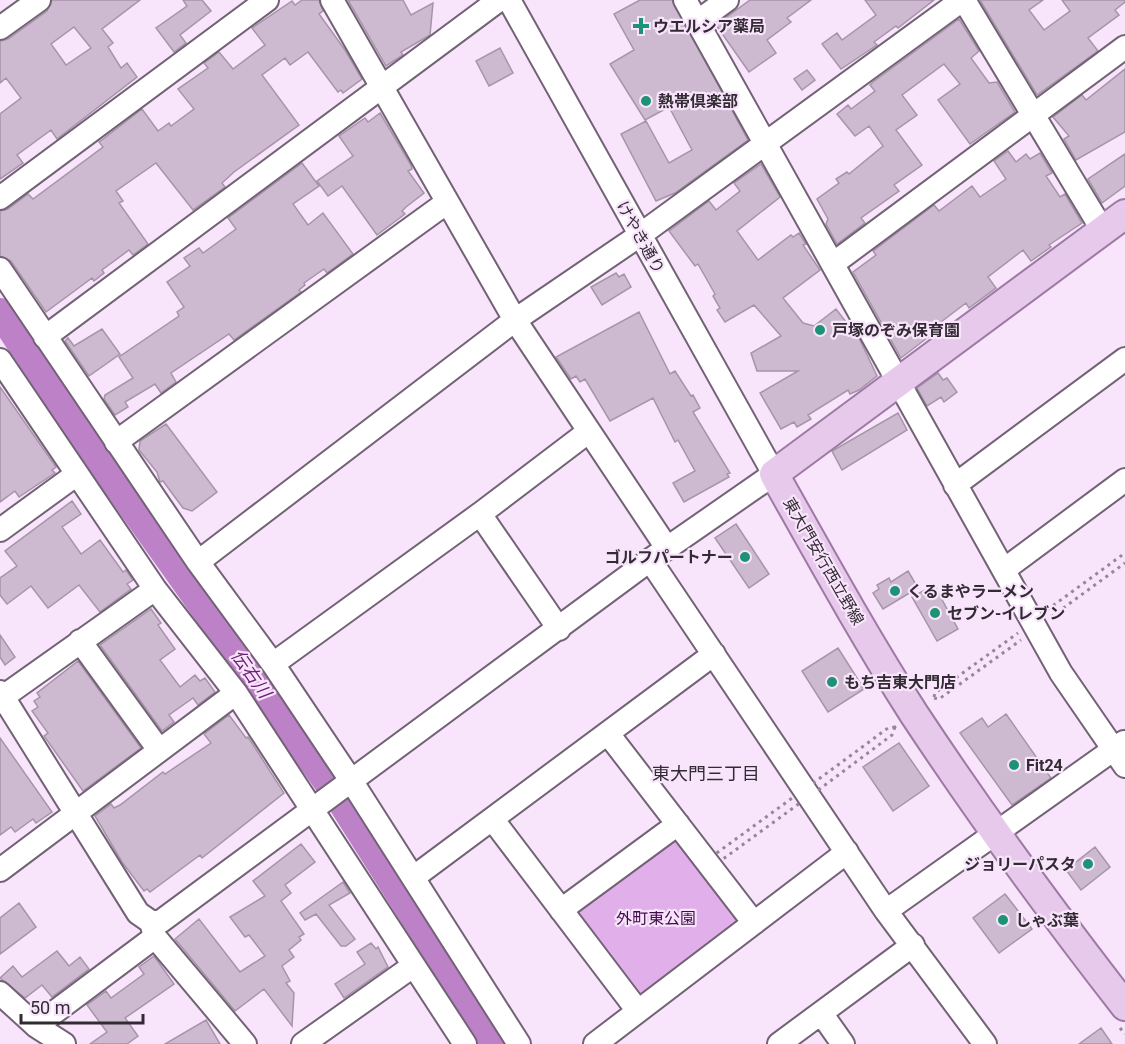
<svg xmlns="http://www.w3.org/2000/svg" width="1125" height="1044" font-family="Roboto,'Noto Sans JP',sans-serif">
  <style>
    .green { fill: #e1afea }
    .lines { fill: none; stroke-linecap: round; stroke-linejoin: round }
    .river { stroke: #bd81c8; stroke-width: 28 }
    .building { fill: #cdbad0; stroke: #a694a9; stroke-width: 1.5; fill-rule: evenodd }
    .minor-casing { stroke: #736276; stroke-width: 26 }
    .major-casing { stroke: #9d7aa3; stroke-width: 32 }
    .path { stroke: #948796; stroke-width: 3; stroke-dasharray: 3 4.5; stroke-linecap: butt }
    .minor { stroke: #fff; stroke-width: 22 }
    .major { stroke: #e7c9ec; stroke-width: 28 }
    .poi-dot { fill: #1d9275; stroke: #f8e4fb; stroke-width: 2 }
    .labels { text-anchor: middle; stroke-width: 4.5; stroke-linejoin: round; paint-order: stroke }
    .poi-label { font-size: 16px; font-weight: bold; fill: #322b33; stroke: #f8e4fb; text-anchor: start }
    .street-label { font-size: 16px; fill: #322b33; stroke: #f8e4fb }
    .park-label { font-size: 16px; fill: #430a4d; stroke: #f8e4fb }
    .water-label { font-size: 18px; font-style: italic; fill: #6b2177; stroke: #f8e4fb }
    .neighbourhood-label { font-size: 18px; fill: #322b33; stroke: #f8e4fb }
  </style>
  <rect width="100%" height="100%" fill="#f8e4fb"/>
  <path class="green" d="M 674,832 L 743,920 L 644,1000 L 573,913 Z"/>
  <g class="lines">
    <path class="river" d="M 0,312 L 64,411 L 340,800 L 449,972 L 491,1044"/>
  </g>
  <path class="building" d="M 52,0 L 140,0 L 102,29 L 113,43 L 108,47 L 121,68 L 127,63 L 137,77 L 57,139 L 51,130 L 17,155 L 23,163 L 0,179 L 0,114 L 21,98 L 6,78 L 0,83 L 0,41 L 8,39 L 47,11 ZM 74,27 L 91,48 L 66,65 L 51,44 Z
    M 183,0 L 202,0 L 211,11 L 180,35 L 186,43 L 174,52 L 156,28 L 187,6 Z
    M 302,0 L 319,0 L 323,11 L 319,14 L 345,50 L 362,79 L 343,93 L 341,90 L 338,92 L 308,52 L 290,65 L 285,58 L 262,75 L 299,125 L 234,172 L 222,183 L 225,187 L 193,210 L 156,163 L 116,191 L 123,201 L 119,203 L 148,244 L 133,255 L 129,250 L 102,270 L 104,273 L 94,281 L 92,278 L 46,312 L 11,261 L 0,256 L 0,211 L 8,209 L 28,194 L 33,199 L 103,147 L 99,142 L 102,140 L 142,109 L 158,131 L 169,123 L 171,126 L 194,109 L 178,89 L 208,68 L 204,63 L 219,52 L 233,69 L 265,45 L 252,28 L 292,1 L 295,5 Z
    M 348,0 L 403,0 L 411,15 L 433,3 L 430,35 L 401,52 L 403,55 L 386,66 Z
    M 640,0 L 672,0 L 748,140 L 675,193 L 656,201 L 621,134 L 646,121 L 669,163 L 692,150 L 669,107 L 645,120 L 610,64 L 634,50 L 614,14 Z
    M 750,0 L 811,0 L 787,18 L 791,22 L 767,40 L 776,53 L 749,72 L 716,25 Z
    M 865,0 L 934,0 L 898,28 L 896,26 L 874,42 L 877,45 L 841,69 L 822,44 L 837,33 L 842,40 L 876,15 Z
    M 980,0 L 1043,0 L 1029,10 L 1044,30 L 1070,11 L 1062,0 L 1125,0 L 1125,2 L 1115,10 L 1119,15 L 1088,38 L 1098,51 L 1037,95 Z
    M 959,19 L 979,51 L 971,58 L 989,83 L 997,82 L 1015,112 L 970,144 L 938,100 L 960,84 L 944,64 L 902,95 L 917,115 L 896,130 L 922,165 L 894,185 L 899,191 L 861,218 L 865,223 L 837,244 L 826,224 L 828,219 L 817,199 L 839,183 L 836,179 L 847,172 L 849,174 L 883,146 L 869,126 L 855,136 L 837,114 L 848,105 L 851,109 L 875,91 L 870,85 L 873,82 Z
    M 500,48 L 513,73 L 489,86 L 476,61 Z
    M 1125,69 L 1125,132 L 1076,160 L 1064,139 L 1069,136 L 1053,117 L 1082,95 L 1086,100 Z
    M 807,70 L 815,80 L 802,90 L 794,79 Z
    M 380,113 L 411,165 L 412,169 L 408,171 L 424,193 L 406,207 L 402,211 L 405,214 L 377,235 L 342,186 L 328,196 L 317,181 L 353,156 L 339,136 L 365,118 L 368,122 Z
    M 1008,151 L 1016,162 L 1026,154 L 1030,159 L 1040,153 L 1052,173 L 1046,176 L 1060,197 L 1065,194 L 1082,223 L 1049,245 L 1051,247 L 1031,261 L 1023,250 L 988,277 L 996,288 L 969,308 L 966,303 L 941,322 L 944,325 L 901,358 L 853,272 L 876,255 L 873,251 L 934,205 L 939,211 L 972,186 L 980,197 L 1006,179 L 994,161 Z
    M 1125,154 L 1125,186 L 1102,203 L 1088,179 Z
    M 302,163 L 319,186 L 293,204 L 308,225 L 323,213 L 353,254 L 327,273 L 324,269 L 304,283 L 305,285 L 299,290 L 301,292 L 234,340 L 229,334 L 171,373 L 176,382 L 161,393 L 155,384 L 125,402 L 128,407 L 115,415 L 104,399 L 105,395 L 133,378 L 119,357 L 179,316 L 177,312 L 184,307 L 167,282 L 190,266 L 184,258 L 199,248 L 203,253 L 236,229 L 228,218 Z
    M 761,164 L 780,197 L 737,231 L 758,260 L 791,235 L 793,237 L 799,233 L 806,244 L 803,245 L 820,270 L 783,298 L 803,323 L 814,326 L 836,309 L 860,340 L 877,376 L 859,390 L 850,394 L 848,390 L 808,415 L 811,419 L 797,427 L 794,422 L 781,429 L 760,393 L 798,371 L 757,371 L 751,353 L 781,336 L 754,305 L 725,322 L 717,310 L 720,308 L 713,296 L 715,294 L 698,264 L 695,266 L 669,231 L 709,201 L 716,210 L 740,191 L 734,183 Z
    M 616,273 L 619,277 L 624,274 L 631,287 L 602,305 L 591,287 Z
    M 639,312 L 670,374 L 675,371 L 691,396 L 693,395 L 700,408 L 693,412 L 730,473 L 727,474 L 729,477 L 684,502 L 673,483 L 695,471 L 678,440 L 675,442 L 653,398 L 610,421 L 585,379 L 580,382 L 576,376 L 571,379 L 556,357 Z
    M 102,329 L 120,354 L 89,376 L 65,341 L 68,338 L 74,346 Z
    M 938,373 L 943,380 L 947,378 L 957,392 L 944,402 L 941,397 L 927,406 L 917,388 Z
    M 0,387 L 56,467 L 52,470 L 55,473 L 19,497 L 15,491 L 0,502 Z
    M 898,413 L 907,430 L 842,470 L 832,451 Z
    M 166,424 L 217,492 L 192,511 L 183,508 L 163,481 L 160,482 L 157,472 L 139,450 L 140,441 Z
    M 72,501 L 81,514 L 62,527 L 81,554 L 100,540 L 123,572 L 126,570 L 133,580 L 127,584 L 131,589 L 100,612 L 79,585 L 48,608 L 31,586 L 7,604 L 0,595 L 0,578 L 17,566 L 5,551 Z
    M 736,524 L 769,574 L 749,588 L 715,538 Z
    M 908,571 L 918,588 L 883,609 L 873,593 L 879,589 L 877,585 L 889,578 L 891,582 Z
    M 934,585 L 958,629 L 937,641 L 912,597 Z
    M 151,609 L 161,623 L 158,625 L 175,649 L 160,660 L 180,687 L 195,675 L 200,681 L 205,678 L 215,692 L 198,705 L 193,698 L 169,715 L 174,722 L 162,731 L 100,645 Z
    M 0,635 L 15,657 L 5,665 L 0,657 Z
    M 838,648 L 864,689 L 828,712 L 802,671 Z
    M 78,661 L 141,748 L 83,791 L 44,736 L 48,733 L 32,711 L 38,707 L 34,701 L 40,697 L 37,693 Z
    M 1006,714 L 1051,778 L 1012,805 L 960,733 L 982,718 L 988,727 Z
    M 229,715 L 246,738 L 248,737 L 284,793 L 202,858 L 200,855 L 150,892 L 147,889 L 144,891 L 122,862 L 95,816 L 111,804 L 114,808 L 120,805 L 163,772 L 165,774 L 211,743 L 204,734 Z
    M 0,738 L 52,812 L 36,823 L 33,819 L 15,832 L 11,827 L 0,835 Z
    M 899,743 L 929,786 L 893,811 L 863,767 Z
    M 301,844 L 315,862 L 285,885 L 291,893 L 281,901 L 304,934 L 299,937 L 301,940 L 289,950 L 294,957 L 282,966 L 290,981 L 286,983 L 294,993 L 292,1026 L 264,989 L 235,1011 L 175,939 L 199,919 L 240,972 L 265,956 L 249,935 L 245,937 L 230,917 L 265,896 L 253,881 Z
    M 1095,847 L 1110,867 L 1081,890 L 1066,870 Z
    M 343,882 L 350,893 L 329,905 L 355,939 L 346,946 L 341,946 L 316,914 L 305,920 L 300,913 Z
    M 1005,894 L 1032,929 L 999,953 L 973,918 Z
    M 19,903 L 36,927 L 0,954 L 0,918 Z
    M 371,943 L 376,949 L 378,947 L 388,967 L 344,998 L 335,984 L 365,964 L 357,952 Z
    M 57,951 L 69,966 L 80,957 L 89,969 L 52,997 L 42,985 L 25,998 L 0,978 L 13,966 L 22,977 Z
    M 154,956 L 174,984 L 125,1018 L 138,1036 L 127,1044 L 90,1044 L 107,1032 L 87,1005 L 106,991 L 111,998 L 144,974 L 139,967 Z
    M 206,1020 L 220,1044 L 165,1044 Z
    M 1101,1028 L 1112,1044 L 1079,1044 Z"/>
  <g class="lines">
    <defs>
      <path id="minor" d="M 332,0 L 515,320 L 667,548
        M 685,0 L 1061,673 L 1125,766
        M 964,0 L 1103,231
        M 697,22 L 727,0
        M 0,28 L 39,0
        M 0,198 L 267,0
        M 834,263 L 1125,47
        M 0,269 L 198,562 L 273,664 L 352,782 L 519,1044
        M 45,337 L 499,0
        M 0,360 L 155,589 L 236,693 L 465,1044
        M 116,442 L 446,203
        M 955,485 L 1125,359
        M 480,514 L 559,629
        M 0,530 L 77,474
        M 650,560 L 886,911 L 985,1044
        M 198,562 L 515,320 L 640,235 L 962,0
        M 1005,569 L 1125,480
        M 80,641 L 159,750
        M 273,664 L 480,514 L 588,432
        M 0,692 L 138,913 L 151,922 L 160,922 L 650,560 L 774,474 L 509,0
        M 0,699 L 155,589
        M 609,735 L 754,923
        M 493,820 L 638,1011
        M 0,870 L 236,693
        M 414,877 L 714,654
        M 561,910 L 678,824
        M 886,911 L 1124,742
        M 151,922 L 155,937 L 245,1044
        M 0,993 L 36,1026 L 64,1044
        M 821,1013 L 843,1044
        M 36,1026 L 155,937
        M 303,1044 L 413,966
        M 595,1044 L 847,852
        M 779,1044 L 913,945"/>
      <path id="major" d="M 1125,214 L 774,474 C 819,554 864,636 914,714 C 980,814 1051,911 1125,1006"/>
    </defs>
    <use href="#minor" class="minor-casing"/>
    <use href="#major" class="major-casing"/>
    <path class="path" d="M 1047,610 L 1125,553
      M 1051,617 L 1125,563
      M 934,697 L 935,693 L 1018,633
      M 934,698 L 939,699 L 1021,640
      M 895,727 L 892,735 L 817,791 L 813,788 L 812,784 L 888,728 Z
      M 799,793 L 804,800 L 719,862 L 714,860 L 714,855 Z
      M 1120,1028 L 1125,1034"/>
    <use href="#minor" class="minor"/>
    <use href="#major" class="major"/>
  </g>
  <g class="poi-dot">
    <path d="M638 17h6v6h6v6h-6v6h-6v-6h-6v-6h6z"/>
    <circle cx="646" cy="101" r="6"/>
    <circle cx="820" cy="330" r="6"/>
    <circle cx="745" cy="557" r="6"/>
    <circle cx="895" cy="591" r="6"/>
    <circle cx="935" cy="613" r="6"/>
    <circle cx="832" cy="682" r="6"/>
    <circle cx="1014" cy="765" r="6"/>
    <circle cx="1088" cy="864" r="6"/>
    <circle cx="1003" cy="920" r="6"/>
  </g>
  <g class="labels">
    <g class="poi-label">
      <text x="653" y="32">ウエルシア薬局</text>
      <text x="658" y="107">熱帯倶楽部</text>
      <text x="832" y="336">戸塚のぞみ保育園</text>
      <text x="733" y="563" text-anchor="end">ゴルフパートナー</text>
      <text x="907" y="597">くるまやラーメン</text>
      <text x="947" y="619">セブン-イレブン</text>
      <text x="844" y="688">もち吉東大門店</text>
      <text x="1026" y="771">Fit24</text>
      <text x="1076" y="870" text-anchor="end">ジョリーパスタ</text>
      <text x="1015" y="926">しゃぶ葉</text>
    </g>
    <g class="street-label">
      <text transform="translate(641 237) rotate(61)" y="6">けやき通り</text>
      <text transform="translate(824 561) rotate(60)" y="6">東大門安行西立野線</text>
    </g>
    <g class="park-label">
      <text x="656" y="924">外町東公園</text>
    </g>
    <g class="water-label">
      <text transform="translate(251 674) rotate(55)" y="6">伝右川</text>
    </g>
    <g class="neighbourhood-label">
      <text x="706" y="780">東大門三丁目</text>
    </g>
  </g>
  <path d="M21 1014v9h122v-9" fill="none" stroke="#322b33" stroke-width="3"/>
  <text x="30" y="1014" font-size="18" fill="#322b33" stroke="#f8e4fb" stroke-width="4.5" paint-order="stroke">50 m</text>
</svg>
